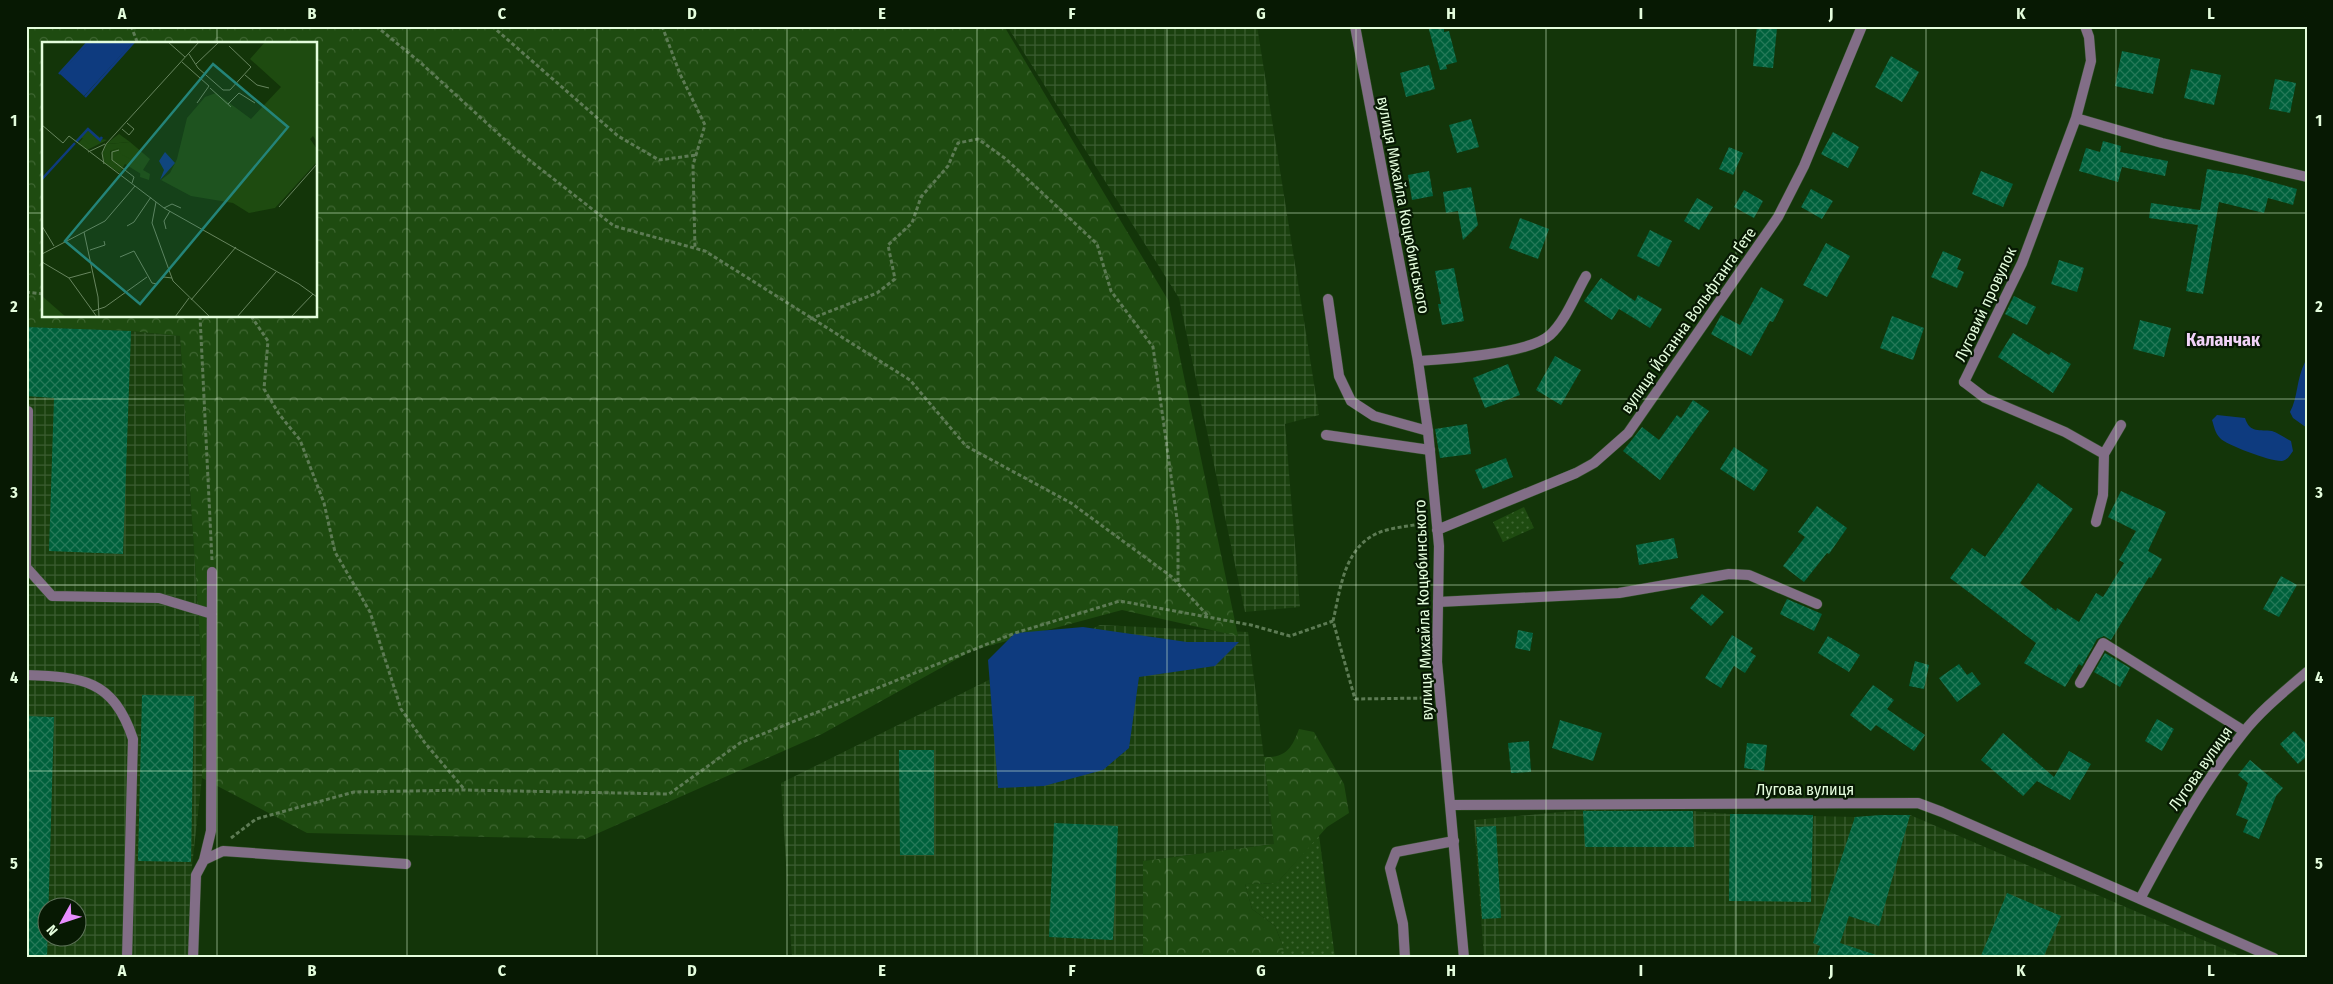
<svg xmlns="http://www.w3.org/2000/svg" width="2333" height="984" font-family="'Fira Sans Condensed',sans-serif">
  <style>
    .industrial { fill: url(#industrial-grid); fill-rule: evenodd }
    .green { fill: url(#green-dots) }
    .forest { fill: url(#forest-crowns); fill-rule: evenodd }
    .water { fill: #0e3b7f }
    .building { fill: url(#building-cross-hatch) }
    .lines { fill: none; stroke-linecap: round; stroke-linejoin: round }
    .service-casing { stroke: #305127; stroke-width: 11 }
    .minor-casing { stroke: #305127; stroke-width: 11 }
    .path { stroke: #5d7b54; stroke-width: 3; stroke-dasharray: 4 2.5; stroke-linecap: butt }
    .service { stroke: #826e87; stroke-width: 10 }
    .minor { stroke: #826e87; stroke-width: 10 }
    .grid { fill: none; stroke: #e4fddd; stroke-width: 1; stroke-opacity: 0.55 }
    .labels { text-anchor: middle; stroke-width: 4.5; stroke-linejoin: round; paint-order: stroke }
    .street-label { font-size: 16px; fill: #e4fddd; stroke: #071903 }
    .neighbourhood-label { font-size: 18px; font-weight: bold; fill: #f1d3f8; stroke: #071903 }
    .inset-river { fill: none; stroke: #0e3b7f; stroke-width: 2.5 }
    .inset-road { fill: none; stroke: #67855e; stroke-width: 1 }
    .view { fill: #248479; fill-opacity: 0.15; stroke: #248479; stroke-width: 2.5 }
    .inset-edge { fill: none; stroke: #e4fddd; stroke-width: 2.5 }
    .neatline { fill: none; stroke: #e4fddd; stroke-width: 2 }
    .grid-label { font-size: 16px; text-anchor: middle; font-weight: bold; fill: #e4fddd }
  </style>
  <defs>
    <pattern id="industrial-grid" width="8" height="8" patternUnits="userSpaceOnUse" patternTransform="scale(1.25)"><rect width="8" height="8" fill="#1a400e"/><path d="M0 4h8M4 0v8" fill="none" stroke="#3b5c31"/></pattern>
    <pattern id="green-dots" width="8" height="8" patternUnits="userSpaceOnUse" patternTransform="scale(1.25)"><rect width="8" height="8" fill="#1e4b10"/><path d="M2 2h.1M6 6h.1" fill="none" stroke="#3f6632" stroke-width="1.8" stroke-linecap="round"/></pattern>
    <pattern id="forest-crowns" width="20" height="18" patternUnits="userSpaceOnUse" patternTransform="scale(1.25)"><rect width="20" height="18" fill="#1e4b10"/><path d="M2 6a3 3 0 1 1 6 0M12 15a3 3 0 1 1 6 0" fill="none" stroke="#3f6632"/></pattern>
    <pattern id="building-cross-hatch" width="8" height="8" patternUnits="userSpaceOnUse" patternTransform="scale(1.25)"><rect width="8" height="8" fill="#00613c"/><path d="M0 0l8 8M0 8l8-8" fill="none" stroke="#257958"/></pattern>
  </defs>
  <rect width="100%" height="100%" fill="#133509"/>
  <path class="industrial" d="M 1007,26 L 1257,26 L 1319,415 L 1285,424 L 1300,607 L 1245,612 L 1179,298 Z
    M 26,327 L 131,331 L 180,336 L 203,687 L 202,778 L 192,866 L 188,958 L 26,958 ZM 48,906 L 78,906 L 78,936 L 48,936 Z
    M 1100,625 L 1248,632 L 1275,844 L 1143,861 L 1143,958 L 792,958 L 781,783 Z
    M 1583,810 L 1693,811 L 1730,814 L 1855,817 L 1910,815 L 2245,958 L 1484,958 L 1474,820 Z"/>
  <path class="green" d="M 1524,507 L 1534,528 L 1503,542 L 1493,522 Z
    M 1319,835 L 1335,958 L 1271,958 L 1284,949 L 1275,926 L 1252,909 L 1245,884 L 1277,883 Z"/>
  <path class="forest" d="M 26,26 L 1004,26 L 1168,300 L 1238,636 L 1122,610 L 973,650 L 822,734 L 585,839 L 307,833 L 202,778 L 203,687 L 180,336 L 131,331 L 26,327 ZM 44,44 L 316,44 L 316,316 L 44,316 Z
    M 1299,729 L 1314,732 L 1344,784 L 1349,813 L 1327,827 L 1277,883 L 1245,884 L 1252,909 L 1275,926 L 1284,949 L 1271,958 L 1143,958 L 1143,861 L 1274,844 L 1264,757 C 1286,758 1292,748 1299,729 Z"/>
  <path class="water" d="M 2305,362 L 2307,362 L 2307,428 L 2293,418 L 2290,412 C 2298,398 2296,380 2305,362 Z
    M 2217,415 L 2245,418 C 2250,434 2260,429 2272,431 C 2278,433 2285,438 2291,441 L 2293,451 C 2290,455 2288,460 2282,461 C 2272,462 2226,445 2220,438 C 2215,433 2214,426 2212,420 Z
    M 1083,627 L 1187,642 L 1239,642 L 1215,666 L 1139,677 L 1129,748 L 1103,770 L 1044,786 L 998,788 L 988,660 L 1015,633 Z"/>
  <path class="building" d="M 1428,26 L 1444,26 L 1444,32 L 1449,31 L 1457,62 L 1446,65 L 1447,69 L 1440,70 Z
    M 1757,26 L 1777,28 L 1773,68 L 1753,66 Z
    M 2122,51 L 2160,59 L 2153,94 L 2115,86 Z
    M 1891,56 L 1919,72 L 1902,102 L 1875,87 Z
    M 1429,65 L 1435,89 L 1406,97 L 1400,73 Z
    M 2191,69 L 2221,75 L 2214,105 L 2184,98 Z
    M 2275,79 L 2296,83 L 2290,113 L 2269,109 Z
    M 1471,119 L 1479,147 L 1457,153 L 1449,125 Z
    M 1833,132 L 1859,147 L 1848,168 L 1821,154 Z
    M 2103,141 L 2121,146 L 2120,152 L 2168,161 L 2165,176 L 2122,167 L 2118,182 L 2079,171 L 2086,148 L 2100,152 Z
    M 1729,147 L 1743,153 L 1733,175 L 1719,169 Z
    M 2207,169 L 2246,175 L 2297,189 L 2293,205 L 2268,198 L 2264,213 L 2219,202 L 2203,294 L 2186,291 L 2198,225 L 2149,218 L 2151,203 L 2200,210 Z
    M 1429,171 L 1433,196 L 1412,200 L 1408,175 Z
    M 1981,171 L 2013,184 L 2003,207 L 1972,194 Z
    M 1471,187 L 1478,225 L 1463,240 L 1458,211 L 1446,213 L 1443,192 Z
    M 1811,189 L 1833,201 L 1822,219 L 1801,207 Z
    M 1744,190 L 1763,201 L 1754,218 L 1734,207 Z
    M 1697,198 L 1713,207 L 1699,230 L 1684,221 Z
    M 1520,218 L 1549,229 L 1538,259 L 1509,248 Z
    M 1650,230 L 1672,241 L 1659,267 L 1637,256 Z
    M 1826,243 L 1850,256 L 1827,297 L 1803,285 Z
    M 1943,251 L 1961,259 L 1957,269 L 1964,272 L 1957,288 L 1931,277 Z
    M 2059,260 L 2084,268 L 2077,292 L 2051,284 Z
    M 1454,268 L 1464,321 L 1442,325 L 1438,304 L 1441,304 L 1435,271 Z
    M 1601,278 L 1635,301 L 1638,295 L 1662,309 L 1650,328 L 1619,309 L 1612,320 L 1584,301 Z
    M 1761,287 L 1784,300 L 1773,322 L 1770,321 L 1751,356 L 1711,334 L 1721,315 L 1740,325 Z
    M 2014,296 L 2036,307 L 2027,325 L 2005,314 Z
    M 1892,316 L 1924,328 L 1913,360 L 1880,348 Z
    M 2140,320 L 2171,328 L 2164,357 L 2133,349 Z
    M 26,327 L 131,331 L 123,554 L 49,551 L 54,398 L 26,396 Z
    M 2013,333 L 2049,355 L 2051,352 L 2071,364 L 2053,393 L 1998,357 Z
    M 1555,356 L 1581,370 L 1561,405 L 1536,390 Z
    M 1508,364 L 1520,395 L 1485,408 L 1473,378 Z
    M 1693,400 L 1709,411 L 1660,480 L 1623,451 L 1642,427 L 1659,440 L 1677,415 L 1681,418 Z
    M 1467,424 L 1471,454 L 1440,458 L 1435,429 Z
    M 1734,447 L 1768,470 L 1754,491 L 1720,469 Z
    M 1506,458 L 1513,477 L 1483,489 L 1475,470 Z
    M 2038,483 L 2073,509 L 2020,583 L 2056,611 L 2057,608 L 2079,622 L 2096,593 L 2103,597 L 2124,563 L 2119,560 L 2136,531 L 2108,517 L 2121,491 L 2166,512 L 2148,551 L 2162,559 L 2151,578 L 2149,577 L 2111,640 L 2104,636 L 2097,639 L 2082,666 L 2079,664 L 2065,687 L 2024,663 L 2036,643 L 1950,578 L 1972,548 L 1985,557 Z
    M 1817,506 L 1847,528 L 1829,554 L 1827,553 L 1804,582 L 1783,566 L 1805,537 L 1798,532 Z
    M 1674,538 L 1678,558 L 1639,565 L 1636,545 Z
    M 2281,576 L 2297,585 L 2279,617 L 2263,609 Z
    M 1702,594 L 1724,612 L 1711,626 L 1690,608 Z
    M 1787,599 L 1822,614 L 1814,631 L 1780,614 Z
    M 1518,630 L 1533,633 L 1530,651 L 1515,648 Z
    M 1732,635 L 1753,648 L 1750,652 L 1756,656 L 1745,673 L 1734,666 L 1721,688 L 1705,678 Z
    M 1828,636 L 1860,655 L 1849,672 L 1818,653 Z
    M 2105,653 L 2130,668 L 2120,687 L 2094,672 Z
    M 1915,661 L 1929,665 L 1924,689 L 1909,686 Z
    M 1959,664 L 1967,675 L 1972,672 L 1981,684 L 1957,702 L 1939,678 Z
    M 1873,685 L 1894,700 L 1887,709 L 1925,735 L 1914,751 L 1876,725 L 1871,731 L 1850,715 Z
    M 142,695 L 194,696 L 191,862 L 138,861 Z
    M 26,716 L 54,717 L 47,958 L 26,958 Z
    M 2157,719 L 2174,729 L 2162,751 L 2145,741 Z
    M 1560,720 L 1602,733 L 1593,761 L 1552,748 Z
    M 2294,731 L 2307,745 L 2307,756 L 2298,764 L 2280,744 Z
    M 2003,733 L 2054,777 L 2069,751 L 2091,764 L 2070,800 L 2037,781 L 2023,796 L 1981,760 Z
    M 1529,741 L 1531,772 L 1511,773 L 1508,743 Z
    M 1747,743 L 1767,745 L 1764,771 L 1744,768 Z
    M 899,750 L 934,750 L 934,855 L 900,855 Z
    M 2250,760 L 2283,788 L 2276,796 L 2259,839 L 2243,832 L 2248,820 L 2236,815 L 2248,783 L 2238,775 Z
    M 1583,811 L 1693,811 L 1694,847 L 1585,847 Z
    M 1730,814 L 1813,815 L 1811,902 L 1729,901 Z
    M 1881,815 L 1910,815 L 1879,926 L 1849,916 L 1840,943 L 1876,955 L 1876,958 L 1816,958 L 1820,946 L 1813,943 L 1855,817 Z
    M 1054,823 L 1118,826 L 1113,940 L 1049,937 Z
    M 1496,826 L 1501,918 L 1482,919 L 1476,827 Z
    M 2007,893 L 2061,916 L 2043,958 L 1980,958 Z"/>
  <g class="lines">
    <defs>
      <path id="service" d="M 1328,299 L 1339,376 L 1351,401 L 1374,416 L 1428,431
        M 1418,361 C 1448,359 1529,354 1550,335 C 1566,320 1575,295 1586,276
        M 1964,382 L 1985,398 L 2065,432 L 2104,454
        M 28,411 L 26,567 L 52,596 L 159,598 L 212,614
        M 1326,435 L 1430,450
        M 2096,522 L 2103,495 L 2104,454 L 2121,425
        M 1438,602 L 1619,593 L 1729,574 L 1749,575 L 1817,604
        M 26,675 C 82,677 113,679 133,739 L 127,958
        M 2080,683 L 2103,643 L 2244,731
        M 204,860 L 211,831 L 212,572
        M 193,958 L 196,875 L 204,860 L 223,851 L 406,864
        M 1405,958 L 1403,924 L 1390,868 L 1396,852 L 1454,841"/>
      <path id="minor" d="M 1355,26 L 1418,361 L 1428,431 L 1439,546 L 1437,662 L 1464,958
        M 2076,118 L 2162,143 L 2307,177
        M 1964,382 L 2022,263 L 2076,118 L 2091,61 L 2089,37 L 2085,26
        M 1437,530 L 1576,473 L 1594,463 L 1628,433 L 1778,217 L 1804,166 L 1862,26
        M 1450,805 L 1918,803 L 1942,812 L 2274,958
        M 2140,899 C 2171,841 2202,784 2243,733 C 2261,710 2285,691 2307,672"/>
    </defs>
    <use href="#service" class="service-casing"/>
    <use href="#minor" class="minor-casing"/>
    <path class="path" d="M 131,26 L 138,44
      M 376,26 L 422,64 L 515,149 L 614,226 L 705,251 L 910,380 L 966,446 L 1071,503 L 1172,577 L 1208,616
      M 492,26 L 618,136 L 659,160 L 696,155
      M 662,26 L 680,74 L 705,125 L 693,165 L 695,249
      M 26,292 L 44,294
      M 200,316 L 212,560
      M 251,316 L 268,341 L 264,389 L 279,414 L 300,440 L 324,503 L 335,552 L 370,612 L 401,709 L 425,743 L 465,790
      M 810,319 L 877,293 L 895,279 L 888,245 L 912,223 L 921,197 L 948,166 L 958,143 L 978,139 L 1006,159 L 1097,244 L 1111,291 L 1153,347 L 1178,526 L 1178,584
      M 1333,621 C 1341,587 1344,544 1383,531 C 1396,527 1411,526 1425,523
      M 231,838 L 256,819 L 354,792 L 465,790 L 669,794 L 740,743 L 1015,633 L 1120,601 L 1251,625 L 1290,636 L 1333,621 L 1355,699 L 1427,698"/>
    <use href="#service" class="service"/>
    <use href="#minor" class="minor"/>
  </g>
  <path class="grid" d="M 217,26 L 217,44M 407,26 L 407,958M 597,26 L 597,958M 787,26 L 787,958M 977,26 L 977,958M 1167,26 L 1167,958M 1356,26 L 1356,958M 1546,26 L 1546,958M 1736,26 L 1736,958M 1926,26 L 1926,958M 2116,26 L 2116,958M 26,213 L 44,213M 316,213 L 2307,213M 217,316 L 217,958M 26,399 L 2307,399M 26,585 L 2307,585M 26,771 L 2307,771"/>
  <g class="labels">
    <g class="street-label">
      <text transform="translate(1404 205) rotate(79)" y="6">вулиця Михайла Коцюбинського</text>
      <text transform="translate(1985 304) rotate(-65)" y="6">Луговий провулок</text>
      <text transform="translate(1688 320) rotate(-55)" y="6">вулиця Йоганна Вольфганга Ґете</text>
      <text transform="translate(1423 610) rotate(-92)" y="6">вулиця Михайла Коцюбинського</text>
      <text transform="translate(2200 768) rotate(-55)" y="6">Лугова вулиця</text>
      <text x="1805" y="795">Лугова вулиця</text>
    </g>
    <g class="neighbourhood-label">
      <text x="2223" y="346">Каланчак</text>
    </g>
  </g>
  <g transform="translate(42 42)">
    <rect width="275" height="275" fill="#133509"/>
    <path d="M 48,88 L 60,97 L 65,98 L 45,108 L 36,102 ZM 77,92 L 88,100 L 66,102 L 68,121 L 69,109 L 77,106 L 100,123 L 99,132 L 83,122 L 78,131 L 63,122 L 60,113 L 64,102 Z" fill="#1e4b10"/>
    <path d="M 223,0 L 275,0 L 275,100 L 271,94 L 268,97 L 275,107 L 275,120 L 233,166 L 207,171 L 191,161 L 149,154 L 119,138 L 128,131 L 135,117 L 145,76 L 163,55 L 174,51 L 209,77 L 239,45 L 208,17 ZM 45,86 L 62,99 L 52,97 L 47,102 L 40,96 L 36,100 L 34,98 ZM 88,100 L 108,117 L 101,128 L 108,132 L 107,138 L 98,135 L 99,123 L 79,112 L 77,106 L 68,109 L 68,121 L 64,121 L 62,110 L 66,102 ZM 0,254 L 24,275 L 0,275 Z" fill="#1e4b10"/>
    <path d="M 47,0 L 91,0 L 42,54 L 18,32 ZM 123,110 L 133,121 L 118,138 L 122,128 L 117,119 Z" fill="#0e3b7f"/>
    <path class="inset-river" d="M 17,32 L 46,0M 43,55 L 92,0M 34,100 L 46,87 L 58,98 L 60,95M 0,137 L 33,101"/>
    <path class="inset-road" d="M 126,0 L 143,15M 147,12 L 156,26 L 181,48 L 188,48 L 209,25 L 187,4M 140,20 L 167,44 L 155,61M 154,22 L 177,0M 203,33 L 215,43 L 227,46M 168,46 L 189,65M 186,62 L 197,51 L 213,61M 0,83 L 21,101 L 27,94 L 122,166 L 257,242 L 275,255M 80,87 L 87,93 L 92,87 L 85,81M 77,108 L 70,110 L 70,118 L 92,135 L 90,141M 46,110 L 63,102M 62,122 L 60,111 L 64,102 L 157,0M 114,160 L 110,181 L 131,239 L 168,275M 237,165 L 275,122M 122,166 L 130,162 L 139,166M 0,184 L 12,204M 85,184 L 92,180 L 109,155M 124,187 L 122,179 L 128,169M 42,190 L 56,255 L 57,275M 48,208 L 63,203 L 62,199M 0,212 L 63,179 L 93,144M 78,215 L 92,209 L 110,241 L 115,242 L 122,235 L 130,236M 0,220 L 27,236 L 55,275M 27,236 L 49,230M 149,258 L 194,205M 51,269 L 63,265 L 105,235M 133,275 L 147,256M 195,275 L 234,230M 249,275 L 271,252"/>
    <path class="view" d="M 171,22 L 246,85 L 98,262 L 23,199 Z"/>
    <rect width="275" height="275" class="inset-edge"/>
  </g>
  <rect width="2333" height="984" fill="none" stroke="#071903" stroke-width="55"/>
  <g transform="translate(62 922) rotate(230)"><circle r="24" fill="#071903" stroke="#5f745a"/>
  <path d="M0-4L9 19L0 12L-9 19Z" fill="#e88eff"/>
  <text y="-8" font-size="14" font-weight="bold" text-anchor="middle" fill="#e4fddd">N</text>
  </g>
  <rect x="28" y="28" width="2278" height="928" class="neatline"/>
  <g class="grid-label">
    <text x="122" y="19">A</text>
    <text x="312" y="19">B</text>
    <text x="502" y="19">C</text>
    <text x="692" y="19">D</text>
    <text x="882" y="19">E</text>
    <text x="1072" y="19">F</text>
    <text x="1261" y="19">G</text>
    <text x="1451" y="19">H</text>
    <text x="1641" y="19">I</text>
    <text x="1831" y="19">J</text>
    <text x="2021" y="19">K</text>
    <text x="2211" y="19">L</text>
    <text x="14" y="126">1</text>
    <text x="2319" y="126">1</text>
    <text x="14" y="312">2</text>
    <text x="2319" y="312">2</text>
    <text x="14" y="498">3</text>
    <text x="2319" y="498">3</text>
    <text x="14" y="683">4</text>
    <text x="2319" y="683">4</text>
    <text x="14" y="869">5</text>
    <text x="2319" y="869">5</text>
    <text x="122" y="976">A</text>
    <text x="312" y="976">B</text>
    <text x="502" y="976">C</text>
    <text x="692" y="976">D</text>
    <text x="882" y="976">E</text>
    <text x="1072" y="976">F</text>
    <text x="1261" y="976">G</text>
    <text x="1451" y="976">H</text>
    <text x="1641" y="976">I</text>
    <text x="1831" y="976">J</text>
    <text x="2021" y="976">K</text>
    <text x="2211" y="976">L</text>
  </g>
</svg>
